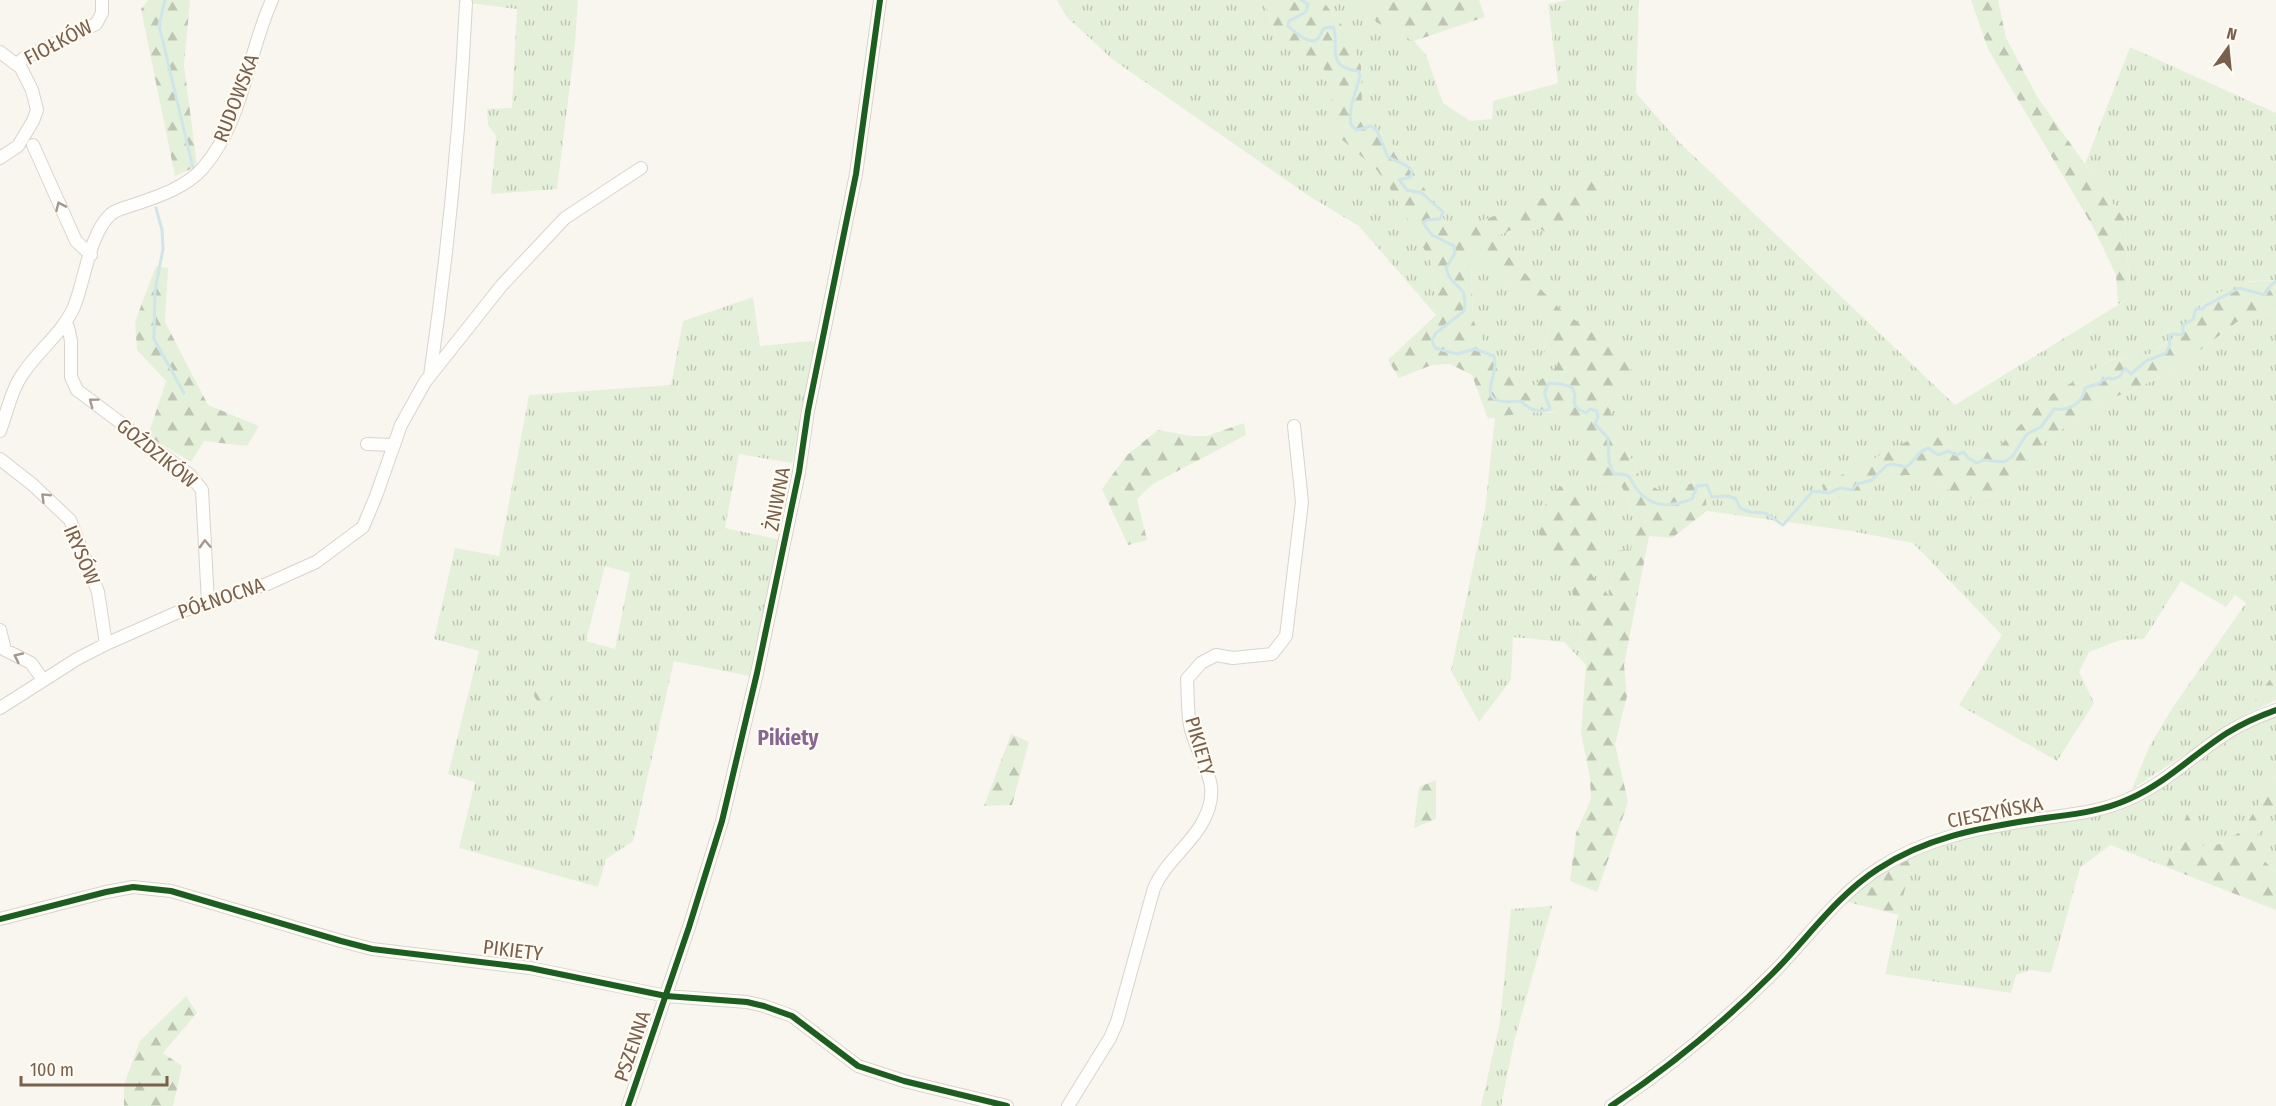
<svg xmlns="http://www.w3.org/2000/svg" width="2276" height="1106" font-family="'Fira Sans Condensed',sans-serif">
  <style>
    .grass { fill: url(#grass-tufts); fill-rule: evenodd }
    .forest { fill: url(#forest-firs); fill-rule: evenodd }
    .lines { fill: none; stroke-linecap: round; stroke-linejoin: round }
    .stream { stroke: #d0e5e9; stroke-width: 3 }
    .minor-casing { stroke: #d9d3cd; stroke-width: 14 }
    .minor { stroke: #fefefd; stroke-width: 12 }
    .cycleway-casing { stroke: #fffbf2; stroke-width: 10 }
    .cycleway { stroke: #1b5e20; stroke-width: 6 }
    .oneway { stroke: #a8978b }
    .labels { text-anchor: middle; stroke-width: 4.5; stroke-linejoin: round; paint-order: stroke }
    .street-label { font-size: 20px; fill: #79604d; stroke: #fffbf2 }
    .neighbourhood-label { font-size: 21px; font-weight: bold; fill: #886694; stroke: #fffbf2 }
  </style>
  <defs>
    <pattern id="grass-tufts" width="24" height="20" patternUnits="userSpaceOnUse" patternTransform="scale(1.5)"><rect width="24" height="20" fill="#e5f0da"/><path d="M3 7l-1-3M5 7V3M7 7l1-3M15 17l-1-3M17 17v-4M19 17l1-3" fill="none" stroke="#bec6b3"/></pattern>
    <pattern id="forest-firs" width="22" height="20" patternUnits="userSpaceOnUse" patternTransform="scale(1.5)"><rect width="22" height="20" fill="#e5f0da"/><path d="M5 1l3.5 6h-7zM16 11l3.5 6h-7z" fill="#bec6b3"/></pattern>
  </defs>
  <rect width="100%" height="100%" fill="#f9f6ef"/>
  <path class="grass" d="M 469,0 L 578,0 L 575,44 L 557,189 L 491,194 L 496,136 L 488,125 L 487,109 L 512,108 L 517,9 L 469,3 Z
    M 1057,0 L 1260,0 L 1267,8 L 1276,36 L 1323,67 L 1332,95 L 1329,124 L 1339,137 L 1376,169 L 1396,197 L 1432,264 L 1436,315 L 1359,226 L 1309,196 L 1112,59 L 1066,16 Z
    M 1322,0 L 1368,0 L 1376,22 L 1414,41 L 1426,55 L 1443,103 L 1470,121 L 1492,119 L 1493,101 L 1558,83 L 1548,4 L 1568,0 L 1639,0 L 1636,93 L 1679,142 L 1955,405 L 2131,297 L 2124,219 L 2085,164 L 2130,47 L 2276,113 L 2276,280 L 2250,281 L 2210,296 L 2173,338 L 2150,354 L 2110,360 L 2044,400 L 1997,449 L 1982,454 L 1944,445 L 1930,429 L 1863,497 L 1883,479 L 1907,475 L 1936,481 L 1962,499 L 1995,496 L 2044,441 L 2106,401 L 2170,373 L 2237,322 L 2276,311 L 2276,671 L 2257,697 L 2249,713 L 2132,789 L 2149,747 L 2173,707 L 2246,603 L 2235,595 L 2226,607 L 2181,581 L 2144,639 L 2120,640 L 2089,652 L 2079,672 L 2094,703 L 2057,761 L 1959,705 L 2002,635 L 1913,543 L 1851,531 L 1707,511 L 1704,478 L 1670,492 L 1657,489 L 1639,476 L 1607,404 L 1634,364 L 1560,309 L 1491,238 L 1529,223 L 1582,209 L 1613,180 L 1608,174 L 1496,215 L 1453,234 L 1403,155 L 1365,117 L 1362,106 L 1361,66 L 1349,34 Z
    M 1480,253 L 1549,323 L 1544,350 L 1559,365 L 1525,393 L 1480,337 L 1473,319 L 1471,258 Z
    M 753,297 L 760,346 L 811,341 L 818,345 L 792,463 L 739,454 L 725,528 L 781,540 L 749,676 L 674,661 L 633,841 L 606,859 L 598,887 L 459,848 L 475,782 L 448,774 L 479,651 L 434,639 L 455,548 L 499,556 L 529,395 L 671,385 L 683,321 ZM 605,566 L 630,573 L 615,649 L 586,641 Z
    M 1523,412 L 1562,413 L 1579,417 L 1590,437 L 1601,480 L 1622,487 C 1633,510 1638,525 1631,550 L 1617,551 L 1609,596 L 1586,569 L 1569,575 L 1586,665 L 1564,642 L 1513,637 L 1511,680 L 1479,722 L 1451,671 L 1485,510 L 1495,417 Z
    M 2276,717 L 2276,775 L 2243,830 L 2221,844 L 2201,846 L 2194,832 L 2197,809 L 2192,805 L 2166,867 L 2110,845 L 2080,868 L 2051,973 L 2031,970 L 2016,975 L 2011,993 L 1885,974 L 1912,857 L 1961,838 L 2091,816 L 2131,806 L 2237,735 L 2267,719 Z
    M 2276,802 L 2276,872 L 2260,857 L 2253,842 Z
    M 1552,906 L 1514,1042 L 1501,1106 L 1481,1106 L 1500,1022 L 1511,909 Z"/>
  <path class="forest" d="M 148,0 L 190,0 L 184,65 L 197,166 L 175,176 L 141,9 Z
    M 1260,0 L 1322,0 L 1349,34 L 1361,66 L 1362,106 L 1365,117 L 1403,155 L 1453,233 L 1496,215 L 1608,174 L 1613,181 L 1582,209 L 1555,237 L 1529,223 L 1491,238 L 1560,309 L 1635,364 L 1607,404 L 1639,476 L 1657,489 L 1670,492 L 1704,478 L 1707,511 L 1672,538 L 1649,536 L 1624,665 L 1627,696 L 1615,744 L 1628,802 L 1597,892 L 1570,881 L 1576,833 L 1591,799 L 1590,778 L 1581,733 L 1586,665 L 1569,575 L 1544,557 L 1539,532 L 1547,499 L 1561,486 C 1581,488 1589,496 1602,510 L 1600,550 L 1587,569 L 1609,596 L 1617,550 L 1631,550 C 1638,526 1633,509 1622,487 L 1601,480 L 1585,459 L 1590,437 L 1578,417 C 1548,408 1519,413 1488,419 L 1472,375 L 1450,364 L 1432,365 L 1399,378 L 1388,360 L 1436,315 L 1432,264 L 1396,197 L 1376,169 L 1339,137 L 1329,124 L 1332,95 L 1323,67 L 1276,36 L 1267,8 ZM 1480,253 L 1549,323 L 1544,351 L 1558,365 L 1525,393 L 1480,337 L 1473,319 L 1471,259 Z
    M 1368,0 L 1479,0 L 1485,17 L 1414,41 L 1376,22 Z
    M 1971,0 L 1998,0 L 2006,38 L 2038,98 L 2124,219 L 2131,297 L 2118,304 L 2116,275 L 2092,225 L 1988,49 Z
    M 156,266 L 168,268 L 165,322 L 208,405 L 259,426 L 247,446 L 204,441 L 191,462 L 148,436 L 166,381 L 137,350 L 135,322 Z
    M 2276,280 L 2276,311 L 2237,322 L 2170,373 L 2106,401 L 2044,441 L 1995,496 L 1962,499 L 1936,481 L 1907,475 L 1883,479 L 1863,497 L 1853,500 L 1825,495 L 1822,485 L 1931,429 L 1944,445 L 1981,454 L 1997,449 L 2047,397 L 2111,360 L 2150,354 L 2173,338 L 2210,296 L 2245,282 Z
    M 1244,423 L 1246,435 L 1153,484 L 1137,499 L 1147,540 L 1128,545 L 1102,489 L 1126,456 L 1158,430 L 1190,436 L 1207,436 Z
    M 2276,671 L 2276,700 L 2249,713 L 2257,697 Z
    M534 694a9 9 0 1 1 18 0a9 9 0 1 1-18 0Z
    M 1011,734 L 1029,742 L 1012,805 L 984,806 Z
    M 2276,775 L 2276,802 L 2253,842 L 2260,857 L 2276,872 L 2276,910 L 2166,867 L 2191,804 L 2197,809 L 2194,832 L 2201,846 L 2221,844 L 2243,830 Z
    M 1436,780 L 1436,819 L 1414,828 L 1419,787 Z
    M 1912,857 L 1899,915 L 1848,902 L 1873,876 Z
    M 186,996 L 197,1013 L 163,1053 L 182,1066 L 173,1106 L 124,1106 L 124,1085 L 140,1041 Z"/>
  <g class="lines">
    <path class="stream" d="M 165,0 L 159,25 L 193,168
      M 1301,0 L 1308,4 L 1306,12 L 1289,21 L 1288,26 C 1295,32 1311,48 1319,37 C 1321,35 1322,31 1324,28 L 1333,27 C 1341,44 1323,67 1358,71 L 1360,76 C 1356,93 1348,107 1351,125 L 1357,130 L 1371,126 L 1377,131 L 1388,157 L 1407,166 L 1412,171 L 1411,177 L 1399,180 L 1407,190 L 1422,193 L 1443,212 L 1440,219 L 1427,220 L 1423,223 L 1432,235 L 1454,246 L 1455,253 L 1446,268 C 1451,291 1469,281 1464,311 L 1436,333 L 1432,340 L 1435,348 L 1457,354 L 1475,349 L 1494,356 C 1501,378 1468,407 1521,401 C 1529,410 1539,413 1550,409 C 1548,397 1540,398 1549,383 L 1561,384 L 1572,387 L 1575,395 L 1574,403 L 1578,409 L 1586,413 L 1590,409 L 1597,411 L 1598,417 L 1595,424 L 1608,438 L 1609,462 L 1614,474 C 1619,474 1624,473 1628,476 C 1632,479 1633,485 1636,488 C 1651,509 1671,507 1692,499 L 1697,486 L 1707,485 L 1712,497 L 1728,496 L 1736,499 L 1740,508 L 1750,512 L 1765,513 L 1783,525 L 1813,491 L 1828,493 L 1840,488 L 1852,490 L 1857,484 L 1872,480 L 1886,466 L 1892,464 L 1906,467 C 1916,461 1914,454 1928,448 L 1938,455 L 1948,451 L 1956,455 L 1964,452 L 1968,458 L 1977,463 L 1983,460 L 2004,462 L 2012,457 L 2027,434 L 2041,427 L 2054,409 C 2068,411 2083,404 2085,388 L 2100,383 L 2102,380 L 2109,378 L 2114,379 L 2120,376 L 2125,368 L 2131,374 L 2146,361 L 2166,353 L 2170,344 L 2169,336 L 2171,334 L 2183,335 L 2183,325 L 2193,319 L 2196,309 L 2203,309 L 2205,306 L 2239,288 L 2265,295 L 2271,285 L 2276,281
      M 156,208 L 162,230 L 163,249 L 155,291 L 154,339 L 184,393"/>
    <defs>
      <path id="minor" d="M 0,52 L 21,68 L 32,90 L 37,110 L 33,121 L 18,146 L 0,158
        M 17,64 L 24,58 L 96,24 L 102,13 L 102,0
        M 33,145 L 76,241 L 91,255
        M 64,324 L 68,327 L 71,341 L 71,377 L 77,390 L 190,475 L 202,490 L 208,603
        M 430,376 C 448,252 460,128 466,3
        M 0,431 C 7,412 12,388 24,372 C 39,350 63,332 74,307 C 85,280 89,234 111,214 C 117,209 128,207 136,204 C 160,196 186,187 203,168 C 244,120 247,55 272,0
        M 367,444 L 393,445
        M 0,459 L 33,485 L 70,520 L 98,592 L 106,644
        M 0,630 L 5,650 L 31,663 L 43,680
        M 0,708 L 77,659 L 106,644 L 176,613 L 267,584 L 316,562 L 363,527 L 376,496 L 401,425 L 425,382 L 502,285 L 565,218 L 641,168
        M 0,919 L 106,892 L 133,887 L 171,891 L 341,941 L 372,949 L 530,968 L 666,996 L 747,1002 L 764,1006 L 792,1016 L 858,1066 L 904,1081 L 1007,1106
        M 628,1106 L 689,927 L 722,821 L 757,673 L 799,472 L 808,411 L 856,174 L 880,0
        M 1068,1106 L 1110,1038 L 1117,1022 L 1154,888 C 1165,863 1187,848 1201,825 C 1225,784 1201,767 1191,730 C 1187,714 1188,695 1187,679 L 1201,663 L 1216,655 L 1233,658 L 1272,654 L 1286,636 L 1302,502 L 1294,426
        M 1611,1106 C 1668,1068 1723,1023 1772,974 C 1807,939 1836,896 1878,869 C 1925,838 1978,828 2032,820 C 2064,815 2099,813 2129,799 C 2166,783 2194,754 2227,733 C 2243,723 2259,716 2276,710"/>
    </defs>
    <use href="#minor" class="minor-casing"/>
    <use href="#minor" class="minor"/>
    <defs>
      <path id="cycleway" d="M 0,919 L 106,892 L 133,887 L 171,891 L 341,941 L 372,949 L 530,968 L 666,996 L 747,1002 L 764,1006 L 792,1016 L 858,1066 L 904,1081 L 1007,1106
        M 628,1106 L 689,927 L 722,821 L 757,673 L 799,472 L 808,411 L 856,174 L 880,0
        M 1611,1106 C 1668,1068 1723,1023 1772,974 C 1807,939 1836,896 1878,869 C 1925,838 1978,828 2032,820 C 2064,815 2099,813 2129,799 C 2166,783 2194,754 2227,733 C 2243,723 2259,716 2276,710"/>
    </defs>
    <use href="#cycleway" class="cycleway-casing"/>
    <use href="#cycleway" class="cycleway"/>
  </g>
  <defs><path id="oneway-chevron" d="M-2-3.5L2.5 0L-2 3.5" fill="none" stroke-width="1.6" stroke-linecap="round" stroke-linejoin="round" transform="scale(1.5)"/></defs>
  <g class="oneway">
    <use href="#oneway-chevron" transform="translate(60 206) rotate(-114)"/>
    <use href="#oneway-chevron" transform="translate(93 402) rotate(-143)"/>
    <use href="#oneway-chevron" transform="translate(45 497) rotate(-136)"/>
    <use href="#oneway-chevron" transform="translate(205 544) rotate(-93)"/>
    <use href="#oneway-chevron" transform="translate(18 657) rotate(-155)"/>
  </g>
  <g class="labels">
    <g class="street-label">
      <text transform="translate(58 42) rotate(-28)" y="7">FIOŁKÓW</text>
      <text transform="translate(236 98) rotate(-69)" y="7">RUDOWSKA</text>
      <text transform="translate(157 453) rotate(39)" y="7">GOŹDZIKÓW</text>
      <text transform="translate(777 499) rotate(-79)" y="7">ŻNIWNA</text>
      <text transform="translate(82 555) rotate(67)" y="7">IRYSÓW</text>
      <text transform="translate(221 598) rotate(-19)" y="7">PÓŁNOCNA</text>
      <text transform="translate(1200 746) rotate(74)" y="7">PIKIETY</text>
      <text transform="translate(1995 812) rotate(-11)" y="7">CIESZYŃSKA</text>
      <text transform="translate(513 950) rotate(7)" y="7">PIKIETY</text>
      <text transform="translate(632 1046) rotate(-71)" y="7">PSZENNA</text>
    </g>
    <g class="neighbourhood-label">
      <text x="788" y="745">Pikiety</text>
    </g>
  </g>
  <g transform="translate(2228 48) rotate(15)" stroke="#fffbf2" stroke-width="4.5" paint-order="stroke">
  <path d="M0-4.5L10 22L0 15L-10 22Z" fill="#79604d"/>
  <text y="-9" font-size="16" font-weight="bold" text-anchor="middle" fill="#79604d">N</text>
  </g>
  <path d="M21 1076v9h146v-9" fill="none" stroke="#79604d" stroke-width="3"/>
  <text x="30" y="1076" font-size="18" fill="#79604d" stroke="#fffbf2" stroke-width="4.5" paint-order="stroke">100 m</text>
</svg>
